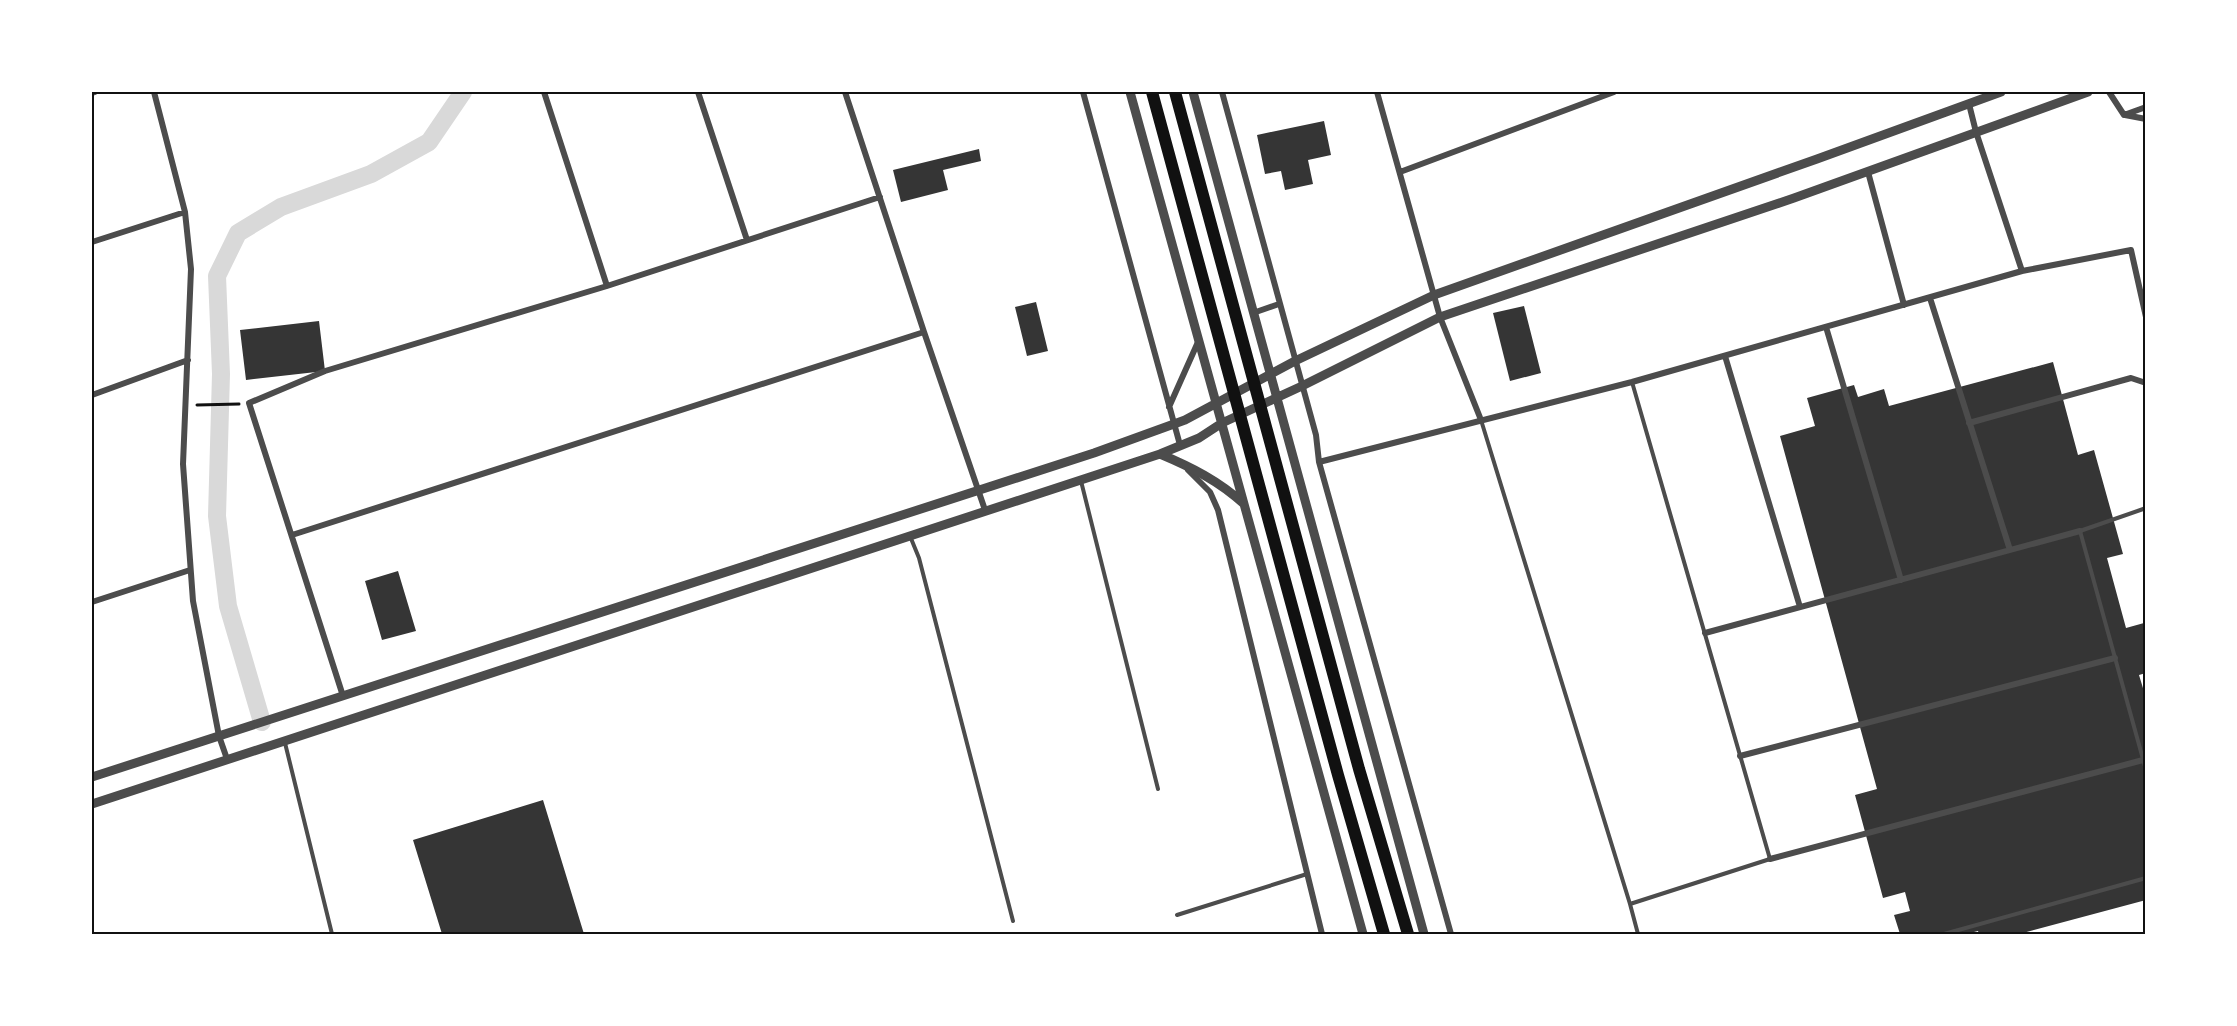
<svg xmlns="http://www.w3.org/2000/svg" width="2237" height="1026" font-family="Montserrat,sans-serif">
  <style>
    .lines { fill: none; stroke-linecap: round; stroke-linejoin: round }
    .canal { stroke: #d9d9d9; stroke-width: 18 }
    .building { fill: #353535 }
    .path { stroke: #111; stroke-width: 3 }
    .service { stroke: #4c4c4c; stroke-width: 4 }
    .minor { stroke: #4c4c4c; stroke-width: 6 }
    .tertiary { stroke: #4c4c4c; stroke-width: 9 }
    .primary { stroke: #111; stroke-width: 12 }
    .neatline { fill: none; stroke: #111; stroke-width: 2 }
  </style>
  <rect width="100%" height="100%" fill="#fff"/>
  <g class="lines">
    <path class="canal" d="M 262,722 L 228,606 L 217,516 L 221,374 L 217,276 L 238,233 L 281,207 L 371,174 L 429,142 L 463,92"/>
  </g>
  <path class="building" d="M 1324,121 L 1331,155 L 1308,160 L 1313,184 L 1285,190 L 1281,171 L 1265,174 L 1257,135 Z
    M 979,149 L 981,161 L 943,170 L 948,190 L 901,202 L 893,170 Z
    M 1036,302 L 1048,351 L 1027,356 L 1015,307 Z
    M 1524,306 L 1541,373 L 1510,381 L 1493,313 Z
    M 319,321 L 325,371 L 246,380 L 240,330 Z
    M 2053,362 L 2078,455 L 2094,450 L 2123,554 L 2107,558 L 2126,628 L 2144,623 L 2146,628 L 2146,673 L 2139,675 L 2146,698 L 2146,900 L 2019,934 L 1979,934 L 1978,931 L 1966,934 L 1900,934 L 1894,915 L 1910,911 L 1905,892 L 1883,898 L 1855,795 L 1877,789 L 1780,436 L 1815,426 L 1807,398 L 1854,385 L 1858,397 L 1884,389 L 1889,406 Z
    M 398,571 L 416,631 L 382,640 L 365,581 Z
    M 543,800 L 584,934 L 442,934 L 413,840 Z"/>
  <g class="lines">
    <path class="path" d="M 197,405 L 239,404"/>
    <path class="service" d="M 1481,420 L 1630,904 L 1638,934
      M 1081,481 L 1158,789
      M 2146,508 L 2080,531 L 2146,770
      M 910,536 L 919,558 L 1013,921
      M 285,743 L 332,934
      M 1630,904 L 1770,859 L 1632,382
      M 1177,915 L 1307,874
      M 1944,934 L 2146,878"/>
    <path class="minor" d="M 154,92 L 185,212 L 191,269 L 183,464 L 193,601 L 219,736 L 227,759
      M 544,92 L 607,286
      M 698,92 L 747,240
      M 845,92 L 924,332 L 985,510
      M 1083,92 L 1180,445
      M 1222,92 L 1316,435 L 1319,462 L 1451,934
      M 1377,92 L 1440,317 L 1481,420
      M 2109,92 L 2124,115 L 2146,107
      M 92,93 L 95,92
      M 1969,104 L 1976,132 L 2022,271
      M 2125,115 L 2146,119
      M 1400,172 L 1614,92
      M 1868,172 L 1904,305
      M 92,242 L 185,212
      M 1930,298 L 2010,550
      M 1253,313 L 1279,304
      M 1826,327 L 1901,580
      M 1725,356 L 1800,607
      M 92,395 L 188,360
      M 1169,407 L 1198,342
      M 1969,423 L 2131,378 L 2146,383
      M 1319,462 L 1632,382 L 2022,271 L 2131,250 L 2146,317
      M 1188,470 L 1210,492 L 1218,510 L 1322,934
      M 292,535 L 924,332
      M 92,602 L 190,570
      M 1705,633 L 2080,531
      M 343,696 L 249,403 L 325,371 L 607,286 L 880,197
      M 1740,756 L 2115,658
      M 1770,859 L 2143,760"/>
    <path class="tertiary" d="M 1130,92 L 1363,934
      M 1193,92 L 1424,934
      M 1160,454 C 1191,467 1219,481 1244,504
      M 92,777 L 1094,453 L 1185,420 L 1295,361 L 1434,295 L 1817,159 L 2001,92
      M 92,804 L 1160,454 L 1199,438 L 1222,423 L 1302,386 L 1440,317 L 1794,198 L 2088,92"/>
    <path class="primary" d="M 1152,92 L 1338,775 L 1384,934
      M 1175,92 L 1359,769 L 1408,934"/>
  </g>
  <rect width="2237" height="1026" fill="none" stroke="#ffffff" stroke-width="186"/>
  <rect x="93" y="93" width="2051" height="840" class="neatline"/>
</svg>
